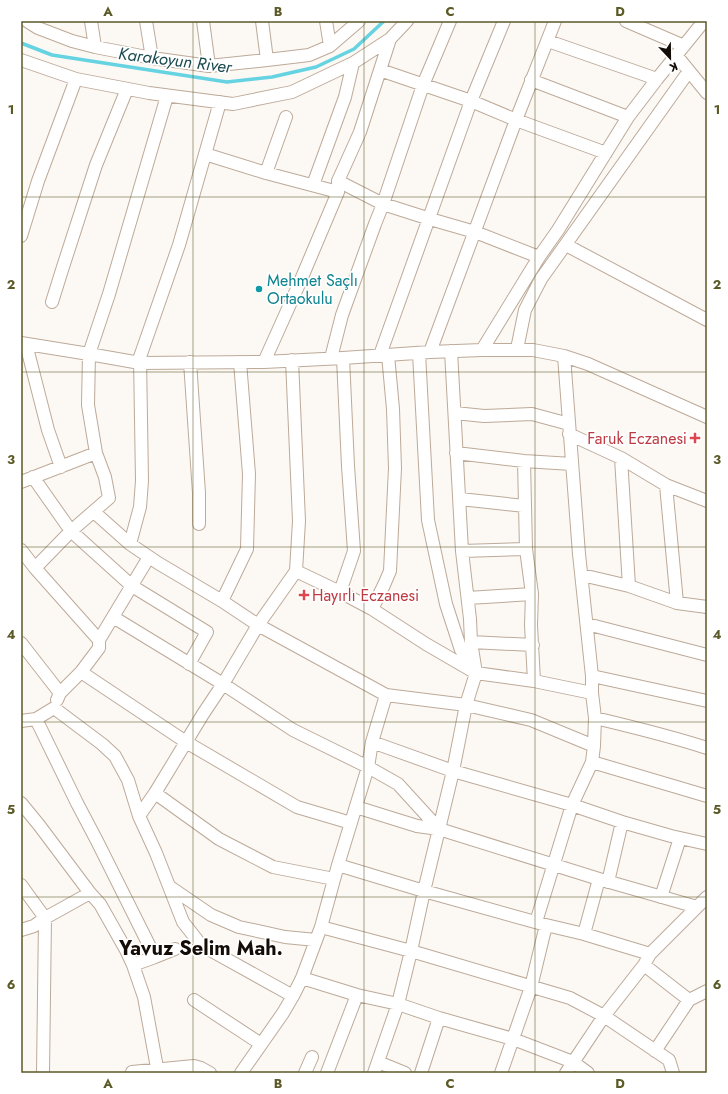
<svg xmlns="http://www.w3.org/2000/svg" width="728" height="1094" font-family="Jost,sans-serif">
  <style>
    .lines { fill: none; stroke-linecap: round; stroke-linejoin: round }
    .stream { stroke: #65d3e1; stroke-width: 3.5 }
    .minor-casing { stroke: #bdaa99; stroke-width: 14 }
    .minor { stroke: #fff; stroke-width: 12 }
    .grid { fill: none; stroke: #5b5a27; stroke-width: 1; stroke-opacity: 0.55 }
    .culture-dot { fill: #0f9aa8; stroke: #fff; stroke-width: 1.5 }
    .health-dot { fill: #e0444e; stroke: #fff; stroke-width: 1.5 }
    .labels { text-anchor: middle; stroke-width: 3.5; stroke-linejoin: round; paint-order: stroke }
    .culture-label { font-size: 16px; fill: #0d838f; stroke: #fff; text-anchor: start }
    .health-label { font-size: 16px; fill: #be3a42; stroke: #fff; text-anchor: end }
    .water-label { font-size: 17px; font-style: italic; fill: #194b51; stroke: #fff }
    .district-label { font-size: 20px; font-weight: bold; fill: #140d07; stroke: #fff }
    .neatline { fill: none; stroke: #5b5a27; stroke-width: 1.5 }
    .grid-label { font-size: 13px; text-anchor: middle; font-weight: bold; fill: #5b5a27 }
  </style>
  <rect width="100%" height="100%" fill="#fcf8f4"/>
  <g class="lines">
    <path class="stream" d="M 21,43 L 52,55 L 227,82 L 272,77 L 316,67 L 354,49 L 384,21"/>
    <defs>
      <path id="minor" d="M 27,21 L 38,28 L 72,41 L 95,47 L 152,58 L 209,66 L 267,60 L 309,55 L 330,46 L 359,21
        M 91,21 L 95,47
        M 146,21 L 152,58
        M 203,21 L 209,66
        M 262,21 L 267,60
        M 326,21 L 330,46
        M 626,21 L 684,46
        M 548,41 L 657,79
        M 676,55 L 707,93
        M 21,60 L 76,79 L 149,93 L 233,104 L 292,92 L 353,63 L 390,39 L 407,21
        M 380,70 L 471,101 L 516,120 L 606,153
        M 531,80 L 628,117
        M 205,154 L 266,173 L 338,192
        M 266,173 L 286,117
        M 338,181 L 383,204 L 430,219 L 475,232 L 539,257
        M 313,185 L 345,97 L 353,63
        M 21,236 L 38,181 L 76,79
        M 566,245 L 707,320
        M 52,302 L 62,270 L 96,165 L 127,89
        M 21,343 L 89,354 L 140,363 L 264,362 L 343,358 L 430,352 L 482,350 L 533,350 L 564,356 L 588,364 L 707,417
        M 26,344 L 48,430 L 61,467
        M 517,349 L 525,310 L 541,279 L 689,71
        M 482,350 L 539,257 L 558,230 L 628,117 L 657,79 L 704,21
        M 430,352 L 516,120 L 555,21
        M 419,353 L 428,520 L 446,604 L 461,650 L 473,668
        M 380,355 L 471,101 L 504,21
        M 331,358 L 342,315 L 375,224 L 383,204 L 423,85 L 450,21
        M 190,362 L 199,493 L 199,524
        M 264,362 L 300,282 L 338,192 L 338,181 L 360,132 L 390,39
        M 455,413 L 484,416 L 532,414 L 569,424
        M 569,434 L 621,458 L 666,485 L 707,501
        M 456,453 L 524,461 L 572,464
        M 621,458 L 629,586
        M 524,461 L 526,549 L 532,594 L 531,625 L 534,681
        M 33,477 L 71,531 L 132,586 L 207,632 L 189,664
        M 21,482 L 96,453
        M 666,485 L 677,603
        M 460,499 L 525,506
        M 94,512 L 130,544 L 158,563 L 222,601 L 258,625 L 386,695 L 466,705 L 531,720 L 594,746
        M 130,544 L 140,507 L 142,481 L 140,357 L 179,245 L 220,102
        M 21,550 L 35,568 L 99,640
        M 462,551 L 526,549
        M 35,568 L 71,531 L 109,498 L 105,477 L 96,453 L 88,405 L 89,354 L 109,294 L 167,96
        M 296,571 L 340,592 L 372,609 L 426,644 L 476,673 L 534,681 L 592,693
        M 582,575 L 629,586 L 677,603 L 707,607
        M 340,592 L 354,551 L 348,466 L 343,358
        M 468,598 L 532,594
        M 222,601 L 247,549 L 249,474 L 240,362
        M 372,609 L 384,585 L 390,571 L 395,468 L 393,409 L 388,355
        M 113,617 L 223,684 L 293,730 L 368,767 L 398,784 L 439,829
        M 587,624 L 707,655
        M 471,642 L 533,645
        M 21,643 L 60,693 L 57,700
        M 81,672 L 186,742 L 297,807 L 351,823
        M 592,676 L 707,701
        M 60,693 L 81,672 L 99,648 L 99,640 L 149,557
        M 595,718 C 633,727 670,736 707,748
        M 36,719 L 77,803 L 97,841 L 155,957 L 133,965
        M 21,721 L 36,719 L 54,708 L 102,744 L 115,756 L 128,780 L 139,816 L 156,853 L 183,922 L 201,945 L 293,996
        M 372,742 L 453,771 L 572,805 L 622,822 L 671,836 L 707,844
        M 592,762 L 707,796
        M 155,793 L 219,839 L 273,867 L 334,879
        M 21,803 L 39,825 L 90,893 L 100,904 L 126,950 L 133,965 L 144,997 L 158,1073
        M 356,807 L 417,826 L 439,829 L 599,879 L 697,907
        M 139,816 L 155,793 L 203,714 L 223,684 L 258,625 L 296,571 L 299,521 L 292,360
        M 338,865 L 424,891 L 546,925 L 584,934 L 650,954
        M 608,882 L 622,822
        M 21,885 L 45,918 L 43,1073
        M 170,887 L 211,915 L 239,927 L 285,937 L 316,940
        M 661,897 L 680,838
        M 536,922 L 572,805 L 592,762 L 594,746 L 595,718 L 592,693 L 592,676 L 579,554 L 564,356
        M 321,927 L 411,951 L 570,998 L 604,1016 L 669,1060 L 673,1073
        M 21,930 L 34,926 L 45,918 L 90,893
        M 584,934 L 599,879
        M 155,957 L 175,949
        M 644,965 L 689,1000
        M 302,978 L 357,995 L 398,1004 L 439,1018 L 513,1039 L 573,1062 L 588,1073
        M 194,1000 L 261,1044
        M 655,1051 L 689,1000 L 707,991
        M 378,1062 L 405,1073
        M 132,1073 L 132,1072 L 194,1066 L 201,1068 L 210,1073
        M 241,1073 L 283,1013 L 293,996 L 302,978 L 321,927 L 338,865 L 368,767 L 372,742 L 386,695
        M 305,1073 L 312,1057
        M 327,1073 L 357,995
        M 374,1073 L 398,1004 L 411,951 L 424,891 L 453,771 L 466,705 L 476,673 L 471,642 L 470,619 L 462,551 L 451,351
        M 421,1073 L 439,1018
        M 501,1073 L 531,987 L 546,925
        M 566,1073 L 604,1016 L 644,965 L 650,954 L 707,897"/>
    </defs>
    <use href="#minor" class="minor-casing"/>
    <use href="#minor" class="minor"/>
  </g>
  <path class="grid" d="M 193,21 L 193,1073M 364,21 L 364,1073M 535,21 L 535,1073M 21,197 L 707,197M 21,372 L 707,372M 21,547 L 707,547M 21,722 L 707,722M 21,897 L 707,897"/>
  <circle class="culture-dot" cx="259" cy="289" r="4"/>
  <g class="health-dot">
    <path d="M693 432h4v4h4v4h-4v4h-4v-4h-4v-4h4z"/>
    <path d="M302 589h4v4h4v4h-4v4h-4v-4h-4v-4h4z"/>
  </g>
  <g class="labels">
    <g class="culture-label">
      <text x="267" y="286">Mehmet Saçlı<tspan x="267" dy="18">Ortaokulu</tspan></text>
    </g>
    <g class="health-label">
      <text x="687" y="444">Faruk Eczanesi</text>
      <text x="312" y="601" text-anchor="start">Hayırlı Eczanesi</text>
    </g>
    <g class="water-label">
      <text transform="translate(175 60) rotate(7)" y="6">Karakoyun River</text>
    </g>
    <g class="district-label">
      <text x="201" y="955">Yavuz Selim Mah.</text>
    </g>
  </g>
  <rect width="728" height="1094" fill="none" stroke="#ffffff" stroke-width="44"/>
  <g transform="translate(670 58) rotate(158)" stroke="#ffffff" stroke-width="3" paint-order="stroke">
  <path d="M0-3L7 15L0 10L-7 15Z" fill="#140d07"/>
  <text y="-6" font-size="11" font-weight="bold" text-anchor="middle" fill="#140d07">K</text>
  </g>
  <rect x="22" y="22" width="684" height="1050" class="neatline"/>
  <g class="grid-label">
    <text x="108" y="16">A</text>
    <text x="278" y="16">B</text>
    <text x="450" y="16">C</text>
    <text x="620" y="16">D</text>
    <text x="11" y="114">1</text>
    <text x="717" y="114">1</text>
    <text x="11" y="289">2</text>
    <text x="717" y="289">2</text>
    <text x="11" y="464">3</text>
    <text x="717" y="464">3</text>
    <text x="11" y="639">4</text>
    <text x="717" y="639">4</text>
    <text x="11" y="814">5</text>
    <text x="717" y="814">5</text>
    <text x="11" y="989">6</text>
    <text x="717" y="989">6</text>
    <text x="108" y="1088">A</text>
    <text x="278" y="1088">B</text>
    <text x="450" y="1088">C</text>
    <text x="620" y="1088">D</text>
  </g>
</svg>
